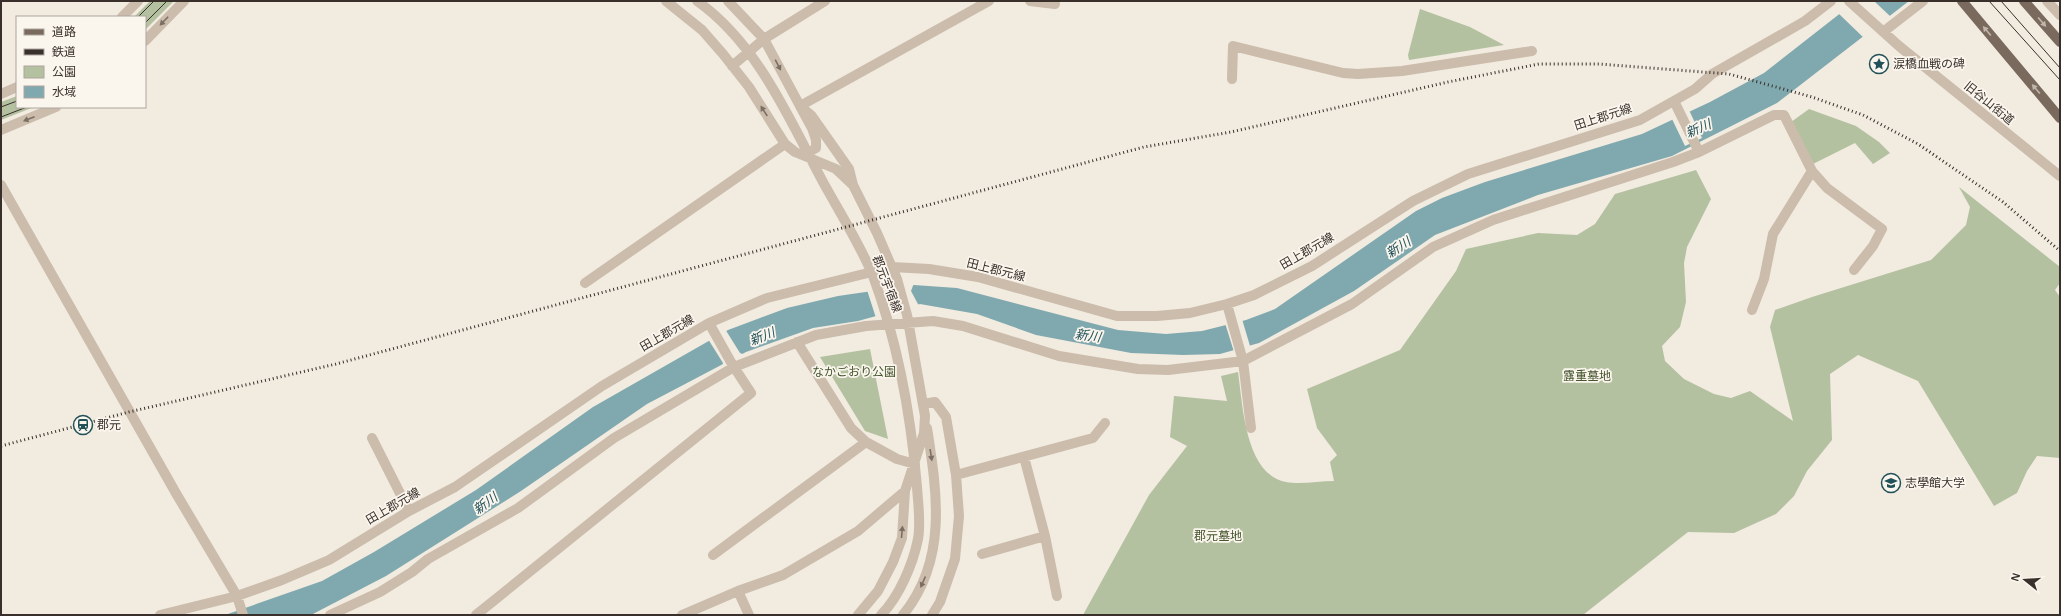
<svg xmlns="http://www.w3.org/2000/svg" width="2061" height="616" font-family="Arial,'Noto Sans JP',sans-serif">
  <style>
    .green { fill: #b4c1a0 }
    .water { fill: #80a9af }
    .pier { fill: #f2ebe0 }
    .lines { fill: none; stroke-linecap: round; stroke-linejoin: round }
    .minor { stroke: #cbbcac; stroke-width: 10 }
    .major { stroke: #7a695d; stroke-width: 10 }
    .tram { stroke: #39302b; stroke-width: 1 }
    .rail { stroke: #39302b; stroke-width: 3; stroke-dasharray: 1 3; stroke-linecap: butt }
    .oneway { fill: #7b6f65 }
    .oneway2 { fill: #c0b6ac }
    .labels { text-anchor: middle; stroke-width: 3.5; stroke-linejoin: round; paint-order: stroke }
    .poi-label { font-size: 12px; fill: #39302b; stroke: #faf5ed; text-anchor: start }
    .street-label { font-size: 12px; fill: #39302b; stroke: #faf5ed }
    .park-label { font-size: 12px; fill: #45562f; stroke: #faf5ed }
    .water-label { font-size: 13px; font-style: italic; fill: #215159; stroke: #faf5ed }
  </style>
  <rect width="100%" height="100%" fill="#f2ebe0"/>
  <path class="green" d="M 150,1 L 174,1 L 145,30 L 145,17 L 134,17 Z
    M 1420,9 L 1470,27 L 1504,45 L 1409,60 L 1408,55 Z
    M 17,96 L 17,107 L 34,107 L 1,120 L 1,102 Z
    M 1809,109 L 1856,126 L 1879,142 L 1890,153 L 1873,164 L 1855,143 L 1813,164 L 1791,122 Z
    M 1696,170 L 1711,199 L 1687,247 L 1684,263 L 1686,302 L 1680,327 L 1662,346 L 1665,361 L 1684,379 L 1714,394 L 1731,398 L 1750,391 L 1793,421 L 1770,327 L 1775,310 L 1812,297 L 1931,260 L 1966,225 L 1970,207 L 1959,187 L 2060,267 L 2060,283 L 2055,290 L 2060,297 L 2060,458 L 2037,456 L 2027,471 L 2017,493 L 1994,506 L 1918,381 L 1858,355 L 1830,374 L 1832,440 L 1807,471 L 1794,496 L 1776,514 L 1734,533 L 1688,532 L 1583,615 L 1083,615 L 1149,495 L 1187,446 L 1170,437 L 1174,396 L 1227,401 L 1221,376 L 1238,372 C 1243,406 1245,474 1286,482 C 1300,485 1319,481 1334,481 L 1330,462 L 1337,455 L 1317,428 L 1307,389 L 1400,350 L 1456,271 L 1466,249 L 1538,233 L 1577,235 L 1595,224 L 1615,194 Z
    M 870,349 L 888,439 L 865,431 L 820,357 Z"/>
  <path class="water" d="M 1856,1 L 1909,1 L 1777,103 L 1672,156 L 1538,195 L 1435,235 L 1354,291 L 1259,343 L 1220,354 L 1183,355 L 1131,353 L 1036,335 L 977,314 L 920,304 L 858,321 L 813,328 L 746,352 L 647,404 L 521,491 L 386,576 L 311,615 L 225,615 L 322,581 L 374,552 L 476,490 L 593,407 L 728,330 L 787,308 L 838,296 L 914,285 L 957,288 L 1118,330 L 1166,334 L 1202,331 L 1246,320 L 1275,309 L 1416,211 L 1442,198 L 1485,182 L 1642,134 L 1710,102 L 1764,73 Z"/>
  <path class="pier" d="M 1853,1 L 1874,1 L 1891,17 L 1864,38 L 1838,13 Z
    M 1689,110 L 1702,138 L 1685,146 L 1672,119 Z
    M 914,283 L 911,291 L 919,306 L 876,318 L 867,290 Z
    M 1242,319 L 1250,346 L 1253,347 L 1234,352 L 1225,323 Z
    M 725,329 L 740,353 L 745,355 L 722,368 L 723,363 L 708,339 Z"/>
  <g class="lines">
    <path class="minor" d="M 666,1 L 702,30 L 723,54 L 749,87 L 785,144 L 795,152 L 836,169 L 853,185
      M 697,1 C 758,44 789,119 823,182 C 840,213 860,244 873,276 C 898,343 911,416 917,487 C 918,503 921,523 918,539 C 913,564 899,597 881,615
      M 728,1 L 764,39 L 800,106 L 811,115 L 849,169 L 853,185 L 877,233 L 897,279 L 907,315 L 925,416 L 924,433 L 905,491 L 902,538 L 893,562 L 878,591 L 858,615
      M 1030,1 L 1055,4
      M 1849,1 L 1899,46 L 2060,176
      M 2047,1 L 2060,15
      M 122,17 L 138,1
      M 1883,32 L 1923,1
      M 145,41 L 184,1
      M 732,66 L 764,39 L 825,1
      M 1232,79 L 1233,46 L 1343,73 L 1358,74 L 1402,71 L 1532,51
      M 1,94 L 17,87
      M 1674,101 L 1699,152
      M 1,130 L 56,107
      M 804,155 L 816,148 L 816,140 L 812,128 L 800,106 L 989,1
      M 1,185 L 177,495 L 237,596 L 243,615
      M 585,283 L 785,144
      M 1227,304 L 1243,361 L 1251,428
      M 1752,310 L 1764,279 L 1773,234 L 1812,171
      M 797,342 L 851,428 L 866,442 L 897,459 L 915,464
      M 923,404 L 935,402 L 946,417 L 956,475 L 959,516 L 955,559 L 940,602 L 932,615
      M 372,438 L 409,511
      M 1024,457 L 1045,536 L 1057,596
      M 956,475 L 1093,438 L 1105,423
      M 982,554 L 1045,536
      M 713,555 L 866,442
      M 738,591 L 749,615
      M 160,615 L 237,596 L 282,580 L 329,560 L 409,511 L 455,487 L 602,386 L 709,323 L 767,298 L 892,267 L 929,269 L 978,277 L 1117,316 L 1157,316 L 1190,313 L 1227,304 L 1254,295 L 1312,266 L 1413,201 L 1468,174 L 1640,120 L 1695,89 L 1712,74 L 1805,21 L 1831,1
      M 330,615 L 380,592 L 412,572 L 428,559 L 518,508 L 614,438 L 734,367 L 816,335 L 866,326 L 933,321 L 963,326 L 1059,356 L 1138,369 L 1168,370 L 1243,361 L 1352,304 L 1433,247 L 1493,220 L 1673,162 L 1699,152 L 1774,115 L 1784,115 L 1812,171 L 1827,188 L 1882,229 L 1873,246 L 1854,270
      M 476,615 L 751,393 L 732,364 L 709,323
      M 682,615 L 738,591 L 783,575 L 858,531 L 905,491
      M 903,615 C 948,560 937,492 927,428"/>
    <path class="major" d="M 1962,1 L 2060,118
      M 2024,1 L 2060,42"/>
    <path class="tram" d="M 1989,1 L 2060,80
      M 2001,1 L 2060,68
      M 138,17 L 154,1
      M 145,23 L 167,1
      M 1,107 L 17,101
      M 1,117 L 27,107"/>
    <path class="rail" d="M 1,446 L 129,412 L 336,364 L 1144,147 L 1231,132 L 1448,82 L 1539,64 L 1599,64 L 1729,74 L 1812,97 L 1863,115 L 1918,144 L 2003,202 L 2060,251"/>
  </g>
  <defs><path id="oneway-solid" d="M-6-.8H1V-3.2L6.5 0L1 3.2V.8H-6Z"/></defs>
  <g class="oneway">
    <use href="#oneway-solid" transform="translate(164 21) rotate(134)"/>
    <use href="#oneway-solid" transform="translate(778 65) rotate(62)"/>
    <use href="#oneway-solid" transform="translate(764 111) rotate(-123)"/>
    <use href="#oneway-solid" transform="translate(29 119) rotate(159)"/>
    <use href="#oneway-solid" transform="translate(931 455) rotate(81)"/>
    <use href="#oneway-solid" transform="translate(902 532) rotate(-85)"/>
    <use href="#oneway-solid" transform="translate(923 582) rotate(114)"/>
  </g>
  <g class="oneway2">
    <use href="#oneway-solid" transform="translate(2042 22) rotate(49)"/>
    <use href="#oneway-solid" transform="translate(1987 31) rotate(-130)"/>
    <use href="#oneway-solid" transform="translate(2036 89) rotate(-130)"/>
  </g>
  <defs>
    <symbol id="sight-ring" viewBox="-11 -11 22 22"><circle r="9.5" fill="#faf5ed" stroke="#215159" stroke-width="1.5"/><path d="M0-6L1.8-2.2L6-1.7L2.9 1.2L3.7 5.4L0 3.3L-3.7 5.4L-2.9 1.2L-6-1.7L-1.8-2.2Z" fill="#215159"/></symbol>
    <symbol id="station-ring" viewBox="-11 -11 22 22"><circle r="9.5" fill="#faf5ed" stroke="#215159" stroke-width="1.5"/><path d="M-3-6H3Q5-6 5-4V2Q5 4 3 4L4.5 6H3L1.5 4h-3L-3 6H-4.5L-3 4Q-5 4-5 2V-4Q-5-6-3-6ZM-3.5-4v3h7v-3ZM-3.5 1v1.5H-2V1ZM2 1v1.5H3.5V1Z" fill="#215159"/></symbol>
    <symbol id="university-ring" viewBox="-11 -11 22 22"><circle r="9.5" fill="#faf5ed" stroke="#215159" stroke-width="1.5"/><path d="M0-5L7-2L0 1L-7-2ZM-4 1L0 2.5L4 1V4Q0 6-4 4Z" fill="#215159"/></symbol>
  </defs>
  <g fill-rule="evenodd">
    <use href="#sight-ring" x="1868" y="53" width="22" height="22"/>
    <use href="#station-ring" x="72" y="414" width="22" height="22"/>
    <use href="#university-ring" x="1880" y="472" width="22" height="22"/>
  </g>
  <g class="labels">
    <g class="poi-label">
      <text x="1893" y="68">涙橋血戦の碑</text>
      <text x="97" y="429">郡元</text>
      <text x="1905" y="487">志學館大学</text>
    </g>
    <g class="street-label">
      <text transform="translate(1989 103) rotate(39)" y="4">旧谷山街道</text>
      <text transform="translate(1603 117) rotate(-18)" y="4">田上郡元線</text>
      <text transform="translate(1307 251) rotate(-30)" y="4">田上郡元線</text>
      <text transform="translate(996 270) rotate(14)" y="4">田上郡元線</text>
      <text transform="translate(887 284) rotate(69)" y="4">郡元宇宿線</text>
      <text transform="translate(667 333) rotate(-30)" y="4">田上郡元線</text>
      <text transform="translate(393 506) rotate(-30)" y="4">田上郡元線</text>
    </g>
    <g class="park-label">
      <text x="854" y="376">なかごおり公園</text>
      <text x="1587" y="380">露重墓地</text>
      <text x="1218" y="540">郡元墓地</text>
    </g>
    <g class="water-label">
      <text transform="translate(1698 128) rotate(-23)" y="5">新川</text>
      <text transform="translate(1398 247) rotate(-33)" y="5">新川</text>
      <text transform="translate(1088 335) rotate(8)" y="5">新川</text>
      <text transform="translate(762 336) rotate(-22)" y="5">新川</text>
      <text transform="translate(485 503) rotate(-36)" y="5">新川</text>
    </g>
  </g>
  <rect width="2061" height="616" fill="none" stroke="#39302b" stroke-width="4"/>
  <rect x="16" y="16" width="130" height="92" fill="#faf5ed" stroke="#ada69f"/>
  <rect x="24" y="29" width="20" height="6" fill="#7a695d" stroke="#ada69f"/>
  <text x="52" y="36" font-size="12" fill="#39302b">道路</text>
  <rect x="24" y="49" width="20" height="6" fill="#39302b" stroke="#ada69f"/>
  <text x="52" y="56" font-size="12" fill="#39302b">鉄道</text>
  <rect x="24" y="66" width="20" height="12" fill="#b4c1a0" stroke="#ada69f"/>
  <text x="52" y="76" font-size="12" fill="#39302b">公園</text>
  <rect x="24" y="86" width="20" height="12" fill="#80a9af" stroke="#ada69f"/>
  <text x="52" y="96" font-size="12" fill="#39302b">水域</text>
  <g transform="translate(2025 580) rotate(287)" stroke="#faf5ed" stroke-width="3" paint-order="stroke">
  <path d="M0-3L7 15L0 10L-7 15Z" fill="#39302b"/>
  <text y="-6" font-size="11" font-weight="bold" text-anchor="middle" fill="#39302b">N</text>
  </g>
</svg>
